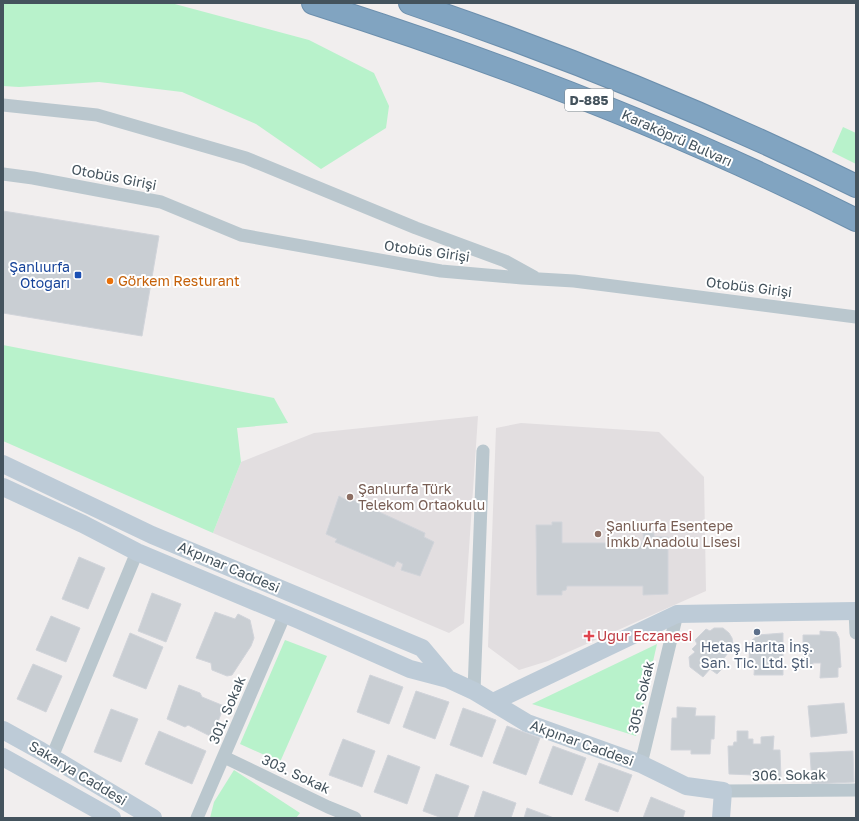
<svg xmlns="http://www.w3.org/2000/svg" width="859" height="821" font-family="'Golos Text',sans-serif">
  <style>
    .education { fill: #e2dee0 }
    .green { fill: #b8f2cb }
    .building { fill: #c9ced3; stroke: #d1d4da }
    .lines { fill: none; stroke-linecap: round; stroke-linejoin: round }
    .highway-casing { stroke: #6c8fad; stroke-width: 24 }
    .street { stroke: #bac7ce; stroke-width: 13 }
    .secondary { stroke: #bdcbd7; stroke-width: 18 }
    .highway { stroke: #81a4c1; stroke-width: 22 }
    .transit-dot { fill: #1a4fb4; stroke: #fff; stroke-width: 1.5 }
    .food-dot { fill: #e8710a; stroke: #fff; stroke-width: 1.5 }
    .education-dot { fill: #8d6e63; stroke: #fff; stroke-width: 1.5 }
    .service-dot { fill: #5c6f8a; stroke: #fff; stroke-width: 1.5 }
    .health-dot { fill: #e0444e; stroke: #fff; stroke-width: 1.5 }
    .labels { text-anchor: middle; stroke-width: 4; stroke-linejoin: round; paint-order: stroke }
    .shield { fill: #fff; stroke: #7c878e; stroke-width: 1 }
    .shield-label { font-size: 13px; font-weight: bold; fill: #44535d }
    .street-label { font-size: 14px; fill: #44535d; stroke: #fff }
    .transit-label { font-size: 14px; fill: #164399; stroke: #fff; text-anchor: end }
    .food-label { font-size: 14px; fill: #c56008; stroke: #fff; text-anchor: start }
    .education-label { font-size: 14px; fill: #785e54; stroke: #fff; text-anchor: start }
    .health-label { font-size: 14px; fill: #be3a42; stroke: #fff; text-anchor: start }
    .service-label { font-size: 14px; fill: #4e5e75; stroke: #fff }
  </style>
  <rect width="100%" height="100%" fill="#f1eeee"/>
  <path class="education" d="M 478,416 L 464,623 L 449,633 L 213,533 L 241,462 L 314,433 Z
    M 521,423 L 659,432 L 704,477 L 706,591 L 548,661 L 519,670 L 488,647 L 496,428 Z"/>
  <path class="green" d="M 3,3 L 171,3 L 309,40 L 374,73 L 389,106 L 386,128 L 321,169 L 256,124 L 182,92 L 99,82 L 19,87 L 3,86 Z
    M 843,127 L 856,133 L 856,164 L 832,152 Z
    M 3,345 L 274,398 L 288,423 L 237,428 L 241,462 L 213,533 L 3,441 Z
    M 285,640 L 327,656 L 280,762 L 240,744 Z
    M 657,644 L 636,736 L 532,704 Z
    M 234,770 L 300,813 L 296,818 L 210,818 L 214,802 Z"/>
  <path class="building" d="M 3,211 L 159,236 L 142,336 L 3,313 Z
    M 339,496 L 350,502 L 351,499 L 425,533 L 424,537 L 434,542 L 420,576 L 401,570 L 403,564 L 397,561 L 394,567 L 335,542 L 337,539 L 326,534 Z
    M 552,522 L 562,522 L 562,543 L 644,543 L 643,533 L 654,533 L 654,537 L 668,537 L 668,594 L 643,595 L 643,586 L 567,586 L 566,590 L 562,591 L 562,595 L 537,595 L 536,525 L 552,525 Z
    M 79,557 L 105,568 L 88,609 L 62,599 Z
    M 152,593 L 181,604 L 166,642 L 138,631 Z
    M 215,612 L 235,619 L 238,614 L 250,620 L 254,638 L 251,646 L 232,675 L 227,676 L 212,670 L 211,663 L 196,658 Z
    M 51,616 L 80,628 L 66,662 L 36,650 Z
    M 714,628 L 723,628 L 729,633 L 732,638 L 733,644 L 730,650 L 722,661 L 726,665 L 717,674 L 710,669 L 703,677 L 690,667 L 689,657 L 695,652 L 692,649 L 697,644 L 695,640 L 706,629 L 710,631 Z
    M 820,631 L 836,632 L 839,638 L 841,667 L 838,668 L 838,677 L 820,678 L 821,663 L 813,663 L 812,668 L 803,668 L 803,635 L 820,635 Z
    M 130,633 L 163,647 L 146,689 L 113,676 Z
    M 783,633 L 783,675 L 754,675 L 755,660 L 749,660 L 750,642 L 758,635 Z
    M 33,664 L 62,676 L 46,712 L 17,699 Z
    M 370,675 L 403,687 L 389,724 L 357,712 Z
    M 179,685 L 200,693 L 202,697 L 224,706 L 212,737 L 188,725 L 185,727 L 167,719 Z
    M 416,691 L 449,702 L 435,739 L 403,727 Z
    M 844,703 L 847,733 L 811,737 L 808,706 Z
    M 677,707 L 696,708 L 695,716 L 715,716 L 714,739 L 711,739 L 710,754 L 691,754 L 691,750 L 671,750 L 672,718 L 677,718 Z
    M 463,708 L 496,720 L 482,757 L 450,745 Z
    M 111,709 L 138,719 L 121,762 L 94,752 Z
    M 507,726 L 540,738 L 526,775 L 493,763 Z
    M 159,731 L 206,751 L 192,784 L 145,764 Z
    M 737,731 L 748,731 L 748,739 L 753,739 L 753,744 L 761,744 L 761,737 L 774,736 L 773,750 L 780,750 L 781,779 L 752,779 L 753,775 L 729,774 L 728,746 L 733,746 L 734,742 L 737,742 Z
    M 343,739 L 375,751 L 362,787 L 329,775 Z
    M 553,746 L 586,758 L 572,795 L 539,783 Z
    M 853,751 L 854,782 L 812,784 L 810,753 Z
    M 388,755 L 420,767 L 407,804 L 374,792 Z
    M 599,763 L 632,775 L 618,812 L 585,800 Z
    M 436,774 L 469,786 L 457,818 L 442,818 L 423,811 Z
    M 483,791 L 516,803 L 511,818 L 474,818 Z
    M 651,797 L 685,811 L 683,818 L 643,818 Z
    M 527,808 L 554,818 L 524,818 Z"/>
  <g class="lines">
    <defs>
      <path id="highway" d="M 313,3 C 499,62 682,132 856,220
        M 410,3 C 563,55 712,115 856,186"/>
    </defs>
    <use href="#highway" class="highway-casing"/>
    <path class="street" d="M 3,105 L 97,115 L 246,158 L 416,228 L 505,261 L 534,277
      M 3,174 L 33,178 L 161,202 L 241,235 L 441,271 L 522,278 L 574,281 L 856,317
      M 855,611 L 856,633
      M 474,691 L 483,451
      M 52,757 L 137,552
      M 224,757 L 328,807 L 355,818
      M 641,764 L 677,614
      M 723,791 L 856,790
      M 197,818 L 285,614"/>
    <path class="secondary" d="M 3,464 L 152,535 L 422,648 L 448,679
      M 3,487 L 83,524 L 137,552 L 299,620 L 410,669 L 448,679 L 474,691 L 527,723 L 641,764 L 686,786 L 723,791 L 721,818
      M 493,702 L 677,614 L 856,611
      M 3,730 L 41,751 L 153,818
      M 3,757 L 112,818"/>
    <use href="#highway" class="highway"/>
  </g>
  <rect class="transit-dot" x="74" y="271" width="8" height="8" rx="2"/>
  <circle class="food-dot" cx="110" cy="281" r="4"/>
  <g class="education-dot">
    <circle cx="350" cy="497" r="4"/>
    <circle cx="598" cy="534" r="4"/>
  </g>
  <circle class="service-dot" cx="757" cy="632" r="4"/>
  <path class="health-dot" d="M587 630h4v4h4v4h-4v4h-4v-4h-4v-4h4z"/>
  <g class="labels">
    <rect class="shield" x="565" y="89" width="48" height="22" rx="3"/>
    <g class="shield-label">
      <text x="589" y="105">D-885</text>
    </g>
    <g class="street-label">
      <text transform="translate(677 138) rotate(24)" y="5">Karaköprü Bulvarı</text>
      <text transform="translate(114 177) rotate(11)" y="5">Otobüs Girişi</text>
      <text transform="translate(427 251) rotate(8)" y="5">Otobüs Girişi</text>
      <text transform="translate(749 287) rotate(7)" y="5">Otobüs Girişi</text>
      <text transform="translate(229 567) rotate(23)" y="5">Akpınar Caddesi</text>
      <text transform="translate(641 697) rotate(-77)" y="5">305. Sokak</text>
      <text transform="translate(227 710) rotate(-67)" y="5">301. Sokak</text>
      <text transform="translate(582 743) rotate(20)" y="5">Akpınar Caddesi</text>
      <text transform="translate(78 773) rotate(31)" y="5">Sakarya Caddesi</text>
      <text transform="translate(296 774) rotate(25)" y="5">303. Sokak</text>
      <text transform="translate(789 775) rotate(-1)" y="5">306. Sokak</text>
    </g>
    <g class="transit-label">
      <text x="70" y="272">Şanlıurfa<tspan x="70" dy="16">Otogarı</tspan></text>
    </g>
    <g class="food-label">
      <text x="118" y="286">Görkem Resturant</text>
    </g>
    <g class="education-label">
      <text x="358" y="494">Şanlıurfa Türk<tspan x="358" dy="16">Telekom Ortaokulu</tspan></text>
      <text x="606" y="531">Şanlıurfa Esentepe<tspan x="606" dy="16">İmkb Anadolu Lisesi</tspan></text>
    </g>
    <g class="health-label">
      <text x="597" y="641">Ugur Eczanesi</text>
    </g>
    <g class="service-label">
      <text x="757" y="652">Hetaş Harita İnş.<tspan x="757" dy="16">San. Tic. Ltd. Şti.</tspan></text>
    </g>
  </g>
  <rect width="859" height="821" fill="none" stroke="#44535d" stroke-width="8"/>
</svg>
